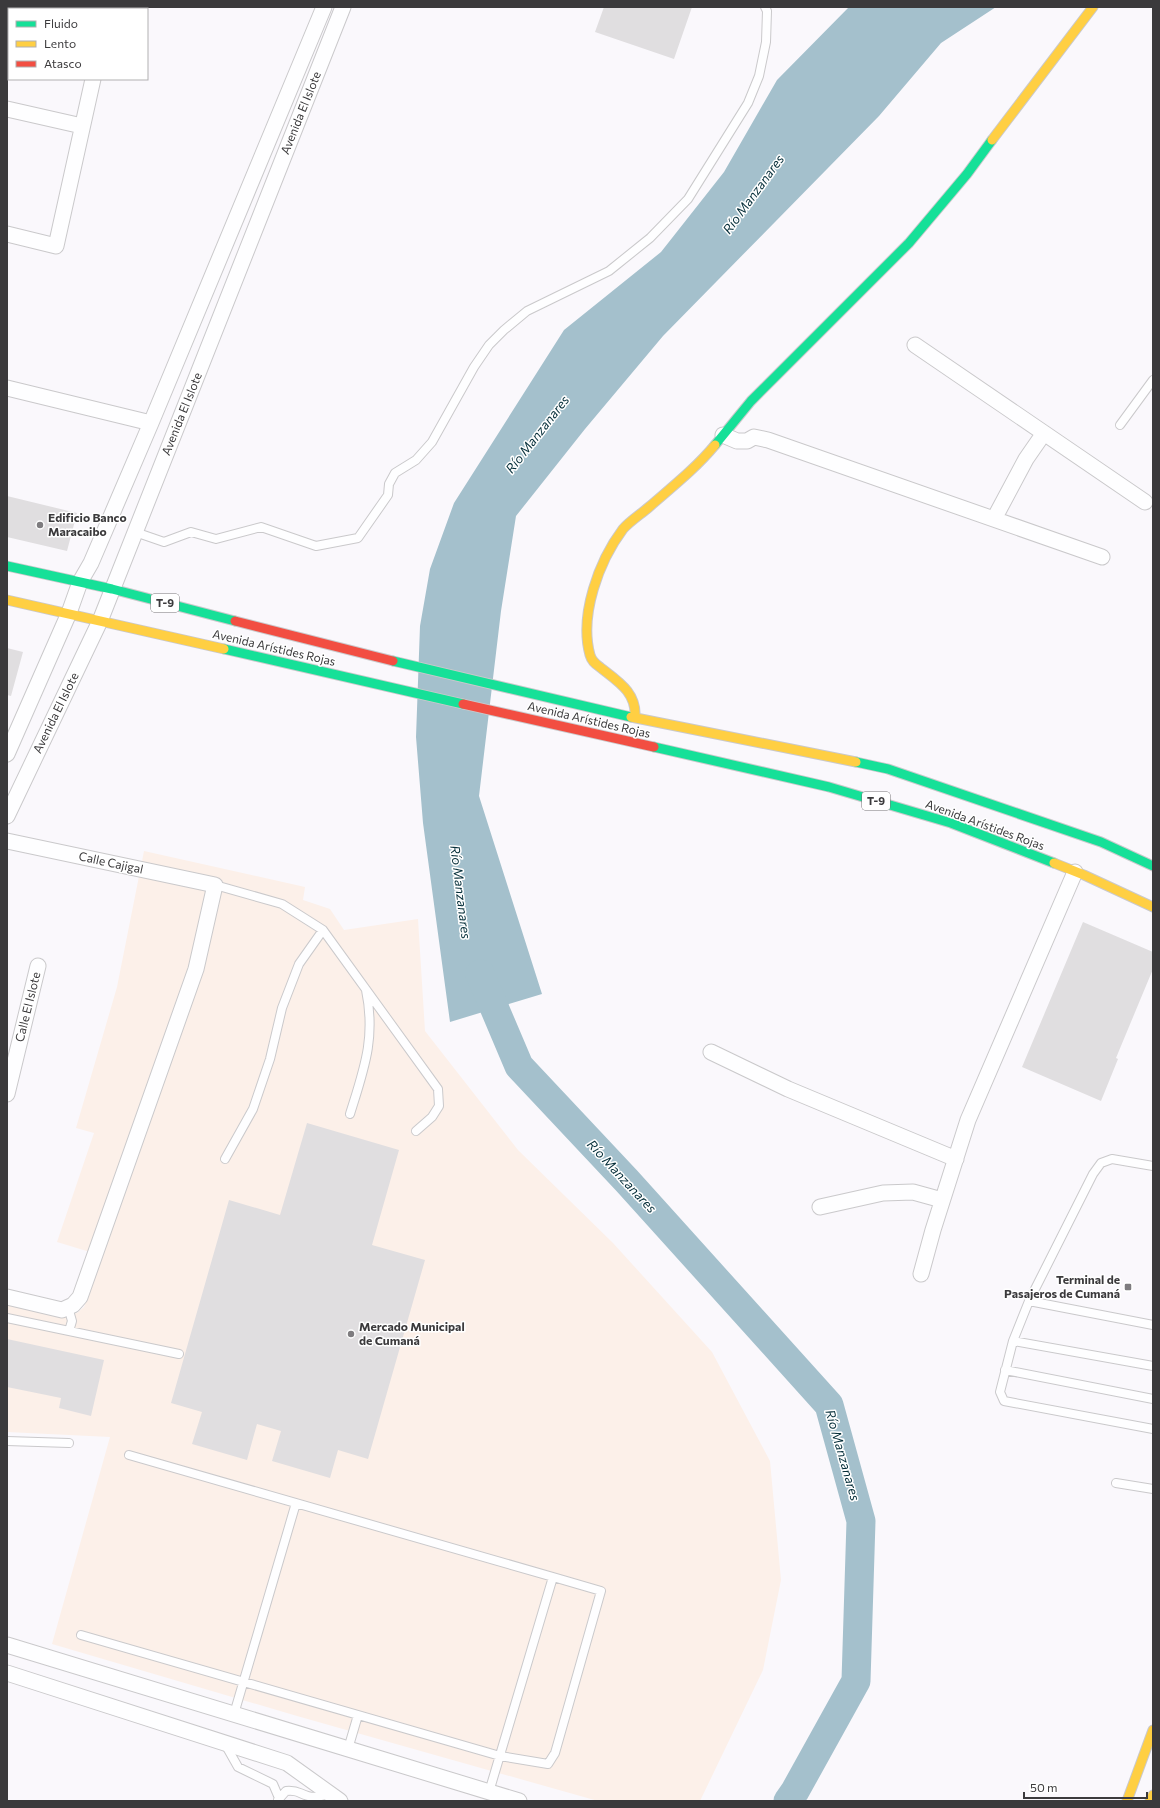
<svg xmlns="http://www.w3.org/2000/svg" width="1160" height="1808" font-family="Commissioner,sans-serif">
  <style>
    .commercial { fill: #fcf0e9 }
    .water { fill: #a4c0cc }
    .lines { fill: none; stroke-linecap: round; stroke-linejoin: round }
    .river { stroke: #a4c0cc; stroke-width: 29 }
    .building { fill: #e0dee0 }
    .lane-casing { stroke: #cac9cb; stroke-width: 10 }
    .street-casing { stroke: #cac9cb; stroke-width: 17 }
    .fast-casing { stroke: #cac9cb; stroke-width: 11 }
    .slow-casing { stroke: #cac9cb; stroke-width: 11 }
    .jam-casing { stroke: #cac9cb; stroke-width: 11 }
    .lane { stroke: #fefeff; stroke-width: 8 }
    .street { stroke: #fefeff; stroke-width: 15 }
    .fast { stroke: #16e098; stroke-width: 9 }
    .slow { stroke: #ffcf43; stroke-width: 9 }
    .jam { stroke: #f24e42; stroke-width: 9 }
    .poi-dot { fill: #7e7c7f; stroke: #fff; stroke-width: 1.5 }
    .labels { text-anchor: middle; stroke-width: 3; stroke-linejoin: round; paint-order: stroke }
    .shield { fill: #fff; stroke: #767576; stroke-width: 1 }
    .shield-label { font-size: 11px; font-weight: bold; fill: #3b3a3c }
    .street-label { font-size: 12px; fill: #3b3a3c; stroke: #fff }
    .poi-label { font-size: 12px; font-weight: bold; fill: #3b3a3c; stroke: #fff; text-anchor: start }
    .water-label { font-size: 13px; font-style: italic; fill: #062f3a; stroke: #fff }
  </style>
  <rect width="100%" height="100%" fill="#faf8fc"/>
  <path class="commercial" d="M 144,851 L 305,887 L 303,900 L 330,909 L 344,930 L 418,919 L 425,1031 L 518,1150 L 613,1243 L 712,1352 L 770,1461 L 781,1580 L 763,1670 L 700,1801 L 598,1801 L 297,1716 L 52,1644 L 110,1437 L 7,1432 L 7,1303 L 61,1316 L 77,1313 L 84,1307 L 103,1256 L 57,1242 L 94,1133 L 76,1128 L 117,987 Z"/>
  <path class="water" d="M 849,7 L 996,7 L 941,43 L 879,116 L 663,336 L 585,429 L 516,516 L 501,611 L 479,796 L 542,994 L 450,1022 L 423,823 L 416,737 L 420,626 L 430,569 L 454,503 L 564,330 L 661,252 L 724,172 L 777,80 Z"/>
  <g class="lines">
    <path class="river" d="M 480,974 L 519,1066 L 627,1181 L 829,1405 L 861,1521 L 856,1681 L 795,1791 L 788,1801"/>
  </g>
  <path class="building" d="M 604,7 L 692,7 L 674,59 L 595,32 Z
    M 7,496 L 77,513 L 67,551 L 7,537 Z
    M 7,648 L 23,652 L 11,696 L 7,695 Z
    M 1083,922 L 1153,952 L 1153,969 L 1116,1058 L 1118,1059 L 1101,1101 L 1022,1067 Z
    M 307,1123 L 399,1150 L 372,1245 L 425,1260 L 368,1459 L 338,1450 L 330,1478 L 272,1461 L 281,1431 L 257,1424 L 247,1460 L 192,1444 L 202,1412 L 171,1403 L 229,1200 L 280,1215 Z
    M 7,1339 L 104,1360 L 91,1416 L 59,1408 L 61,1398 L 7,1387 Z"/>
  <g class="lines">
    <defs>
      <path id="lane" d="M 1120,425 L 1153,380
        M 135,532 L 164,542 L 191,532 L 216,539 L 261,527 L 316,546 L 358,538 L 388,495 L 389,484 L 395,473 L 416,460 L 432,442 L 474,367 L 489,345 L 504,330 L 527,311 L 609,271 L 650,238 L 688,199 L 748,103 L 759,76 L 766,42 L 767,11 L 765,7
        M 215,885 L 282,904 L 323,930 L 438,1089 L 439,1106 L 432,1117 L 416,1131
        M 350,1114 C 364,1069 376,1038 366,990
        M 225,1159 L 253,1109 L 270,1059 L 282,1008 L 299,964 L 323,930
        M 1153,1166 L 1112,1159 L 1101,1163 L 1093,1174 L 1029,1301 L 1013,1341 L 1000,1392 L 1004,1401 L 1153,1429
        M 1029,1301 L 1153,1325
        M 68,1307 L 72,1321 L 69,1331
        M 7,1318 L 179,1354
        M 1013,1341 L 1153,1366
        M 1005,1370 L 1153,1399
        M 7,1441 L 69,1443
        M 129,1455 L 553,1577 L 489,1792
        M 1116,1483 L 1153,1489
        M 81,1635 L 500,1756 L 548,1764 L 555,1753 L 601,1591 L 553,1577
        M 234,1714 L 296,1503
        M 225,1744 L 238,1767 L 273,1784 L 279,1798
        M 348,1749 L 358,1715
        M 278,1800 L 286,1791 C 298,1790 298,1793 308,1796 C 315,1798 323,1796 330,1794"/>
      <path id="street" d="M 96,7 L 104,9
        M 7,109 L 82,126
        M 7,234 L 56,246 L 93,79
        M 915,345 L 1145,502
        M 7,388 L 151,423
        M 723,435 L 737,441 L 747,441 L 754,437 L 768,440 L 1102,557
        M 994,519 L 1026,459 L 1044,433
        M 7,754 L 69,613 L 80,582 L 91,563 L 151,423 L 324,7
        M 7,816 L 100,621 L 343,7
        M 7,841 L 215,885 L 196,969 L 80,1297 L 73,1305 L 62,1310 L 7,1297
        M 711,1052 L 788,1089 L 956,1159
        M 7,1094 L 38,966
        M 820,1207 L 883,1193 L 913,1192 L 942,1200
        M 921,1274 L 933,1230 L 968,1120 L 1075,872
        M 7,1645 L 519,1801
        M 7,1673 L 287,1763 L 340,1801"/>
      <path id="fast" d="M 715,445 L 751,401 L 909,243 L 967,174 L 992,140
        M 7,566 L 112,589 L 235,621
        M 224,649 L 463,704
        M 393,661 L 631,717
        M 654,747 L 829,787 L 951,823 L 1054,863
        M 856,762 L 888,769 L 1101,842 L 1153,866"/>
      <path id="slow" d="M 992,140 L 1093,7
        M 7,600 L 224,649
        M 631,717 L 856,762
        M 635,718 C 637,693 619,682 601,668 C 596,664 592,662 590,655 C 579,615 599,561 623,529 C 630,521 641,514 649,507 C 672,487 696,468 715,445
        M 1054,863 L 1084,875 L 1153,907
        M 1127,1801 L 1153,1730
        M 1150,1801 L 1153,1795"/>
      <path id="jam" d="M 235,621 L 393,661
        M 463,704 L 654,747"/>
    </defs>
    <use href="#lane" class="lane-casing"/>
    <use href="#street" class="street-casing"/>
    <use href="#fast" class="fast-casing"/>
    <use href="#slow" class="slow-casing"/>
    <use href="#jam" class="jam-casing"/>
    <use href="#lane" class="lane"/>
    <use href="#street" class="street"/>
    <use href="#fast" class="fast"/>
    <use href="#slow" class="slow"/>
    <use href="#jam" class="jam"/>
  </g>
  <g class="poi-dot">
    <circle cx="40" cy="525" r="4"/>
    <rect x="1124" y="1283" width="8" height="8" rx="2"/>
    <circle cx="351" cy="1334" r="4"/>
  </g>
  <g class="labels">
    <g class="shield">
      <rect x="151" y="594" width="28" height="18" rx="3"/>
      <rect x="862" y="792" width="28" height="18" rx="3"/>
    </g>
    <g class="shield-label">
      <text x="165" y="607">T-9</text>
      <text x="876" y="805">T-9</text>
    </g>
    <g class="street-label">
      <text transform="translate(301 113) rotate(-68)" y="4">Avenida El Islote</text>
      <text transform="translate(182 414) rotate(-68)" y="4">Avenida El Islote</text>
      <text transform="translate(274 648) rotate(13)" y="4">Avenida Arístides Rojas</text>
      <text transform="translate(56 713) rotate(-64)" y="4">Avenida El Islote</text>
      <text transform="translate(589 720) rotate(13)" y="4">Avenida Arístides Rojas</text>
      <text transform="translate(985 825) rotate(20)" y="4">Avenida Arístides Rojas</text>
      <text transform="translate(111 863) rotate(12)" y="4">Calle Cajigal</text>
      <text transform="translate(28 1007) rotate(-76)" y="4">Calle El Islote</text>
    </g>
    <g class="poi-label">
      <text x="48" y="522">Edificio Banco<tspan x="48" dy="14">Maracaibo</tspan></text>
      <text x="1120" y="1284" text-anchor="end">Terminal de<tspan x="1120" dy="14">Pasajeros de Cumaná</tspan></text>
      <text x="359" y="1331">Mercado Municipal<tspan x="359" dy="14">de Cumaná</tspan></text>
    </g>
    <g class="water-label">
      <text transform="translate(753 194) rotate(-54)" y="5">Río Manzanares</text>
      <text transform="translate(537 434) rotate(-52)" y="5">Río Manzanares</text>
      <text transform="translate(461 892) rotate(83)" y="5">Río Manzanares</text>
      <text transform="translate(622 1176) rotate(47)" y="5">Río Manzanares</text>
      <text transform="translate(843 1455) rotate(74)" y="5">Río Manzanares</text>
    </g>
  </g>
  <rect width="1160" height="1808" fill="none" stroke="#3b3a3c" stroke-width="16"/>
  <rect x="8" y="8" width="140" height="72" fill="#ffffff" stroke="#b1b0b1"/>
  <rect x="16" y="21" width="20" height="6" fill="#16e098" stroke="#b1b0b1"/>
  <text x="44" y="28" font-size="12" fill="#3b3a3c">Fluido</text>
  <rect x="16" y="41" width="20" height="6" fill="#ffcf43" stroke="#b1b0b1"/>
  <text x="44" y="48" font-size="12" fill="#3b3a3c">Lento</text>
  <rect x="16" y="61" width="20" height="6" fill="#f24e42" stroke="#b1b0b1"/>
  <text x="44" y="68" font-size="12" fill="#3b3a3c">Atasco</text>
  <path d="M1024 1792v6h123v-6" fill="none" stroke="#3b3a3c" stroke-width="2"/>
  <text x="1030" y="1792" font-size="12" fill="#3b3a3c" stroke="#ffffff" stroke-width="3" paint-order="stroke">50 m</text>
</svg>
